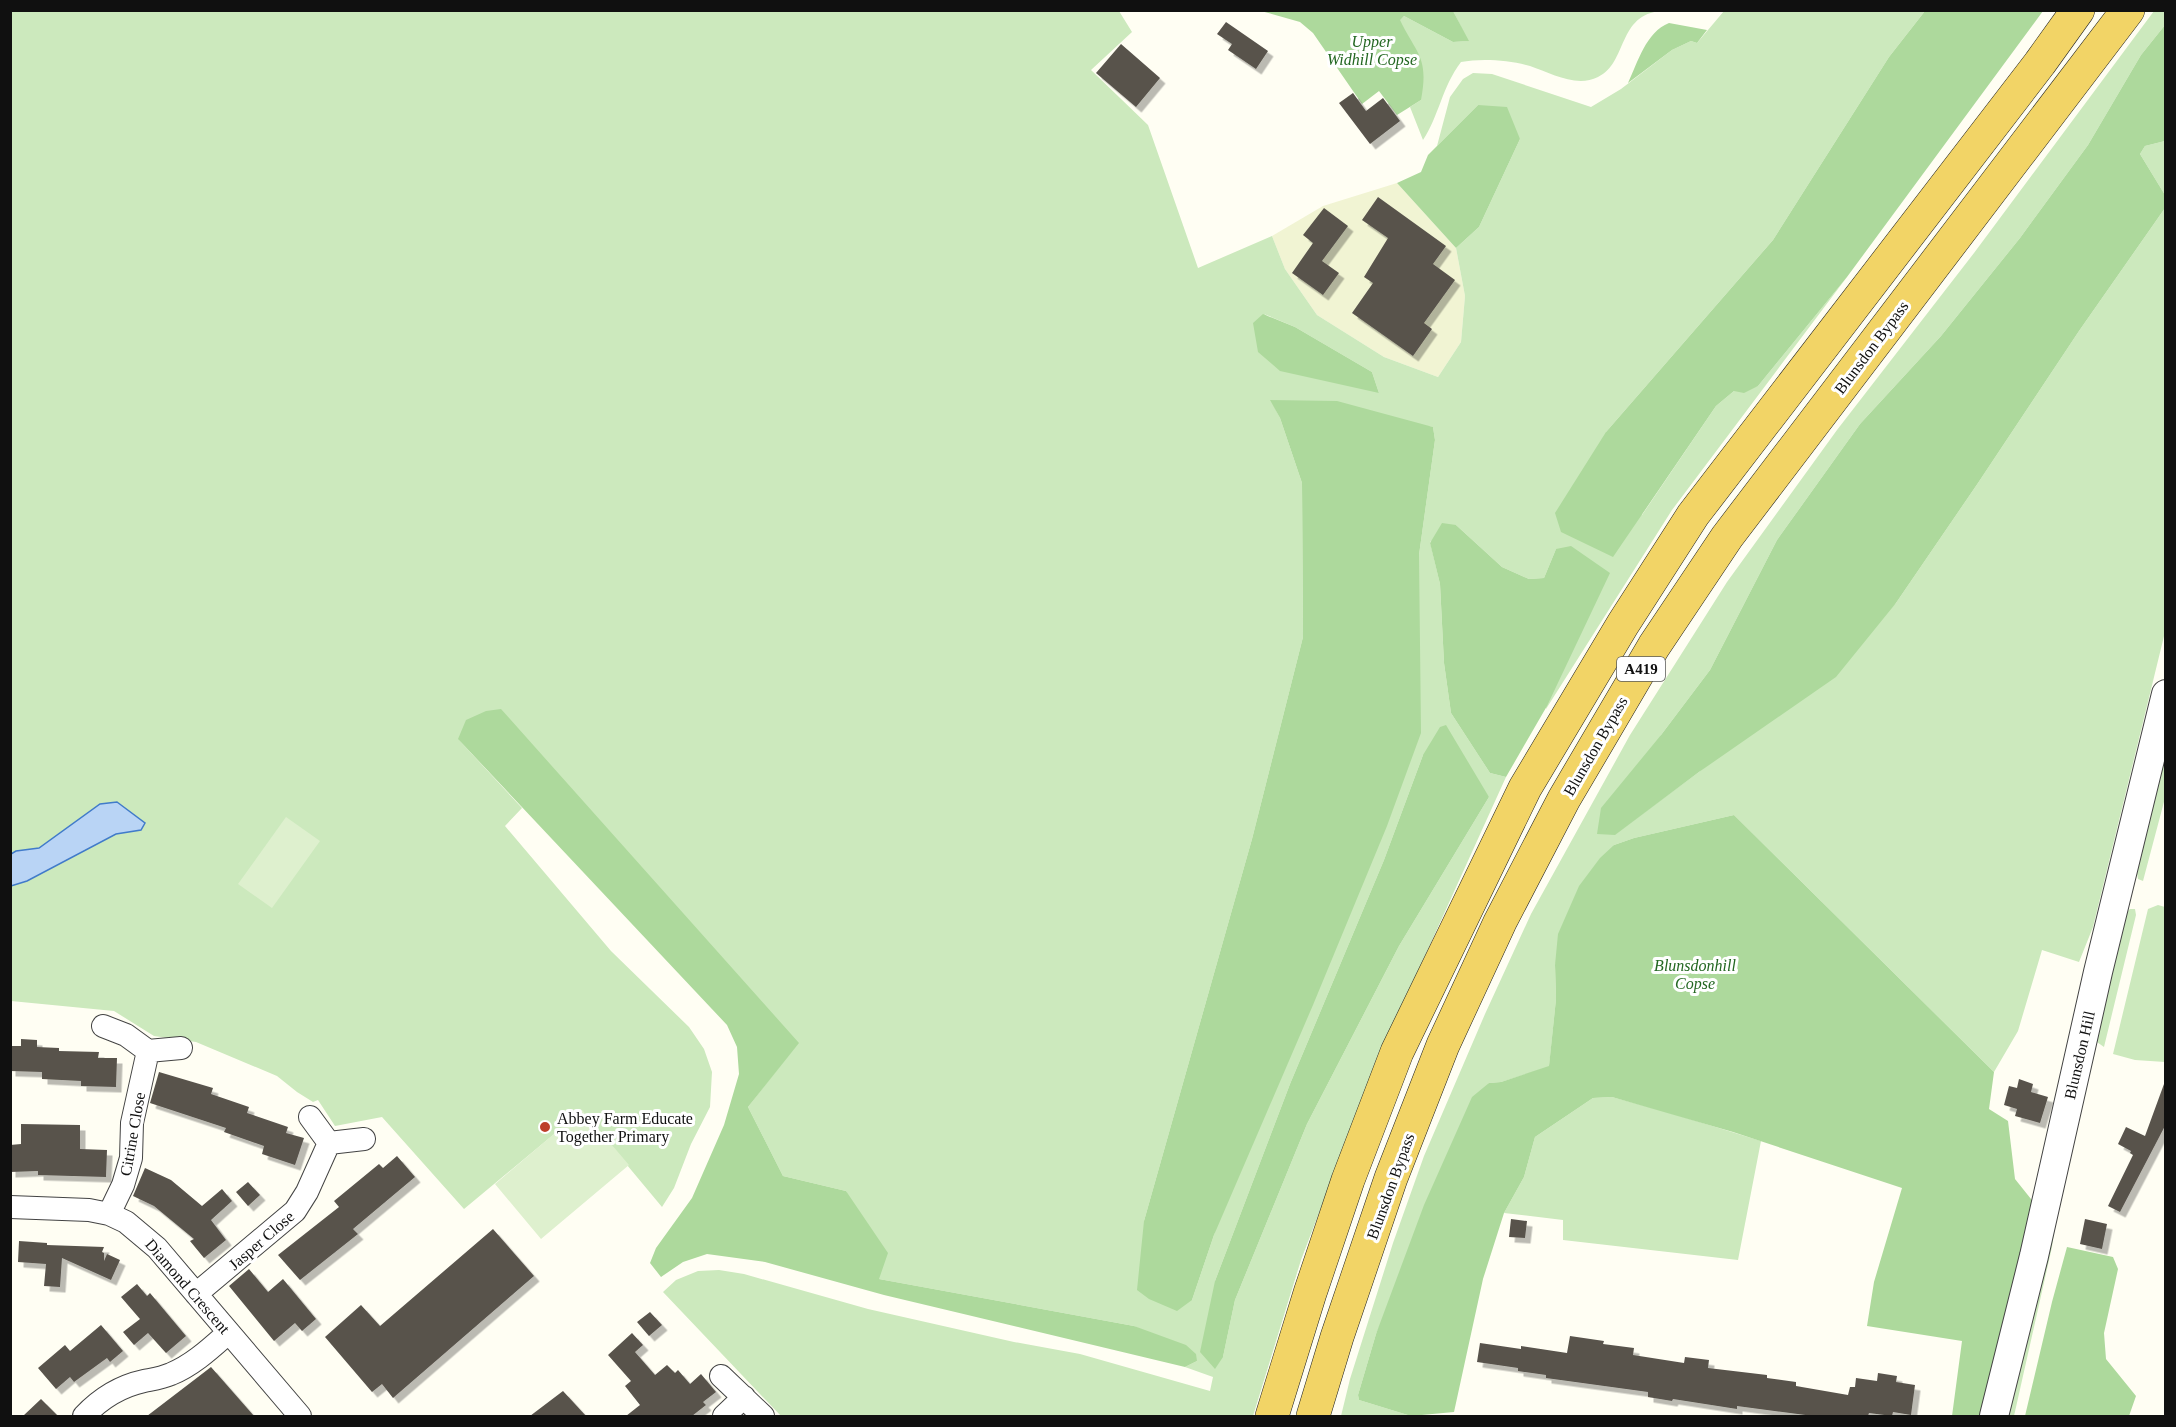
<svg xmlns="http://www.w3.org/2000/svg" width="2176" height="1427" font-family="Georgia,serif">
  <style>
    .farmland { fill: #f1f4d3 }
    .green { fill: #cce9bd; fill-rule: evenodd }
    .forest { fill: #add99c }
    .pitch { fill: #def0ce }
    .water { fill: #b9d4f5; stroke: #417bca; stroke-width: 1.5 }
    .building { fill: #58534c; filter: url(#shadow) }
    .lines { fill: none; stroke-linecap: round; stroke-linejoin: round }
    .minor-casing { stroke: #434343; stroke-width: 24 }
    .tertiary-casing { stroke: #434343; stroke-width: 30 }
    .trunk-casing { stroke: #212121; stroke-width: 34 }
    .minor { stroke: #fff; stroke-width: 22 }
    .tertiary { stroke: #fff; stroke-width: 28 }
    .trunk { stroke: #f2d466; stroke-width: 33 }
    .poi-dot { fill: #bd3e2a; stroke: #fff; stroke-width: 2 }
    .labels { text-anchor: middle; stroke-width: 6; stroke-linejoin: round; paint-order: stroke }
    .shield { fill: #fff; stroke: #585858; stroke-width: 1.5 }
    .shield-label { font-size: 15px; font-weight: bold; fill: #101010 }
    .park-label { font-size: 16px; font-style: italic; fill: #236721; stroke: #fff }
    .street-label { font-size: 16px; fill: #101010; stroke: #fff }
    .poi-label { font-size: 16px; fill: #101010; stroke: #fff; text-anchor: start }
  </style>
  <defs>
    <filter id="shadow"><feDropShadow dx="5.5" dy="5.5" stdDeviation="0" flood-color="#0004"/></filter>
  </defs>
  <rect width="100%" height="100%" fill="#fffef3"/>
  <path class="farmland" d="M 1397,183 L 1456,248 L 1465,296 L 1461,342 L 1438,377 L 1384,357 L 1317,315 L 1285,269 L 1272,236 L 1323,206 Z"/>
  <path class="green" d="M 10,11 L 1119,11 L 1132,32 L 1091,70 L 1148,125 L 1198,268 L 1272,236 L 1285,269 L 1317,315 L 1384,357 L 1438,377 L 1461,342 L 1465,296 L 1456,248 L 1479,227 L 1520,139 L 1478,105 L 1437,146 L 1450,97 L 1463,79 L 1473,73 L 1492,74 L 1591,107 L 1621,89 L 1672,50 L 1691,41 L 1697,43 L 1724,11 L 1925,11 L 1889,57 L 1773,240 L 1606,432 L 1642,515 L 1716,406 L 1734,391 L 1758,386 L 1847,277 L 1672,510 L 1546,709 L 1556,549 L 1544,578 L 1529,579 L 1502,567 L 1456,525 L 1430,542 L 1440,584 L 1444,663 L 1451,713 L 1490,773 L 1506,777 L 1375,1066 L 1301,1260 L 1253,1416 L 781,1416 L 663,1292 L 676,1280 L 698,1271 L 719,1270 L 744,1274 L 868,1309 L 1014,1342 L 1080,1354 L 1210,1391 L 1213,1377 L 1185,1367 L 1197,1361 L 1134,1326 L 879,1279 L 846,1191 L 783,1176 L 748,1107 L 798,1043 L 458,739 L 522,808 L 505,826 L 611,951 L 689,1027 L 704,1049 L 712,1072 L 710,1107 L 691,1144 L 674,1188 L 662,1207 L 582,1111 L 464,1209 L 382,1117 L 335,1126 L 318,1100 L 313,1102 L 297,1092 L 277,1076 L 196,1042 L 154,1036 L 114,1011 L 11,1001 ZM 1264,314 L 1295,327 L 1372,372 L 1379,393 ZM 1271,400 L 1433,427 L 1435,440 L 1419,555 L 1214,1235 L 1192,1300 L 1144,1221 L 1252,839 L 1303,637 L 1302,483 L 1280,418 ZM 1423,755 L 1489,797 L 1399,946 L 1307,1124 L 1235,1300 L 1223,1357 L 1215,1281 L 1290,1084 L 1384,860 Z
    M 1453,11 L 1662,11 C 1617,14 1628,63 1598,77 C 1576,88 1551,73 1530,66 C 1510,60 1481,58 1461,62 C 1442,87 1439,116 1423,140 L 1410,107 L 1421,100 L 1399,20 L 1404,16 L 1453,42 L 1468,41 Z
    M 2154,11 L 2165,11 L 2165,25 L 2141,55 L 2088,145 L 2020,238 L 1941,336 L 1860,424 L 1777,540 L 1710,670 L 1661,735 L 1615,834 L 1699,772 L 1896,603 L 1978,483 L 2079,331 L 2165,208 L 2165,632 L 2093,927 L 2079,962 L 2042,950 L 2018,1031 L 1994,1072 L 1734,815 L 1634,838 L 1614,845 L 1555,965 L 1556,999 L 1549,1067 L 1501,1082 L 1489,1083 L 1376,1334 L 1358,1395 L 1359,1400 L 1411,1416 L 1341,1416 L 1350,1379 L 1393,1243 L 1424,1156 L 1485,1014 L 1531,914 L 1630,735 L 1727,582 L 1837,430 L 1974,253 Z
    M 2165,141 L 2165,195 L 2140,154 L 2145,146 Z
    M 2165,754 L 2165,798 L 2143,881 L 2138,879 L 2137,873 Z
    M 2158,905 L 2165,907 L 2165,1062 L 2135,1060 L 2113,1054 L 2148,909 Z
    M 2130,909 L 2135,909 L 2136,915 L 2104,1047 L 2094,1040 L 2126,913 Z
    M 1612,1097 L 1667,1112 L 1761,1141 L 1738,1260 L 1563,1240 L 1563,1220 L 1504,1213 L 1524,1177 L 1535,1137 L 1593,1098 Z
    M 2056,1217 L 2052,1247 L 2014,1416 L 2006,1416 Z"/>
  <path class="forest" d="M 1261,11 L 1453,11 L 1469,41 L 1453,42 L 1404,16 L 1400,20 C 1417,55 1429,57 1421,100 L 1397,115 L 1379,91 L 1362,104 L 1313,33 L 1300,22 Z
    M 1925,11 L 2043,11 L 1847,277 L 1758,386 L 1744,393 L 1734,391 L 1716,406 L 1613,557 L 1561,532 L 1555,513 L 1606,432 L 1773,240 L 1889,57 Z
    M 1669,23 L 1707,30 L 1697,43 L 1691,41 L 1672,50 L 1628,83 C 1638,62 1646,32 1669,23 Z
    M 2165,25 L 2165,141 L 2145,146 L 2140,154 L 2165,195 L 2165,208 L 2079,331 L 1978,483 L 1896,603 L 1836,677 L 1699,772 L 1615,835 L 1597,834 L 1601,808 L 1661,735 L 1710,670 L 1777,540 L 1860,424 L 1941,336 L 2020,238 L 2088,145 L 2141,55 Z
    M 1478,105 L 1507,107 L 1520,139 L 1479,227 L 1456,248 L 1397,183 L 1421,172 L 1428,155 Z
    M 1263,314 L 1295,327 L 1372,372 L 1379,393 L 1280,371 L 1258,352 L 1253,323 Z
    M 1270,400 L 1337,401 L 1433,427 L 1435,440 L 1419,555 L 1421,733 L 1387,826 L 1313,1005 L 1214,1235 L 1192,1300 L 1177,1311 L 1149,1299 L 1137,1290 L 1144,1221 L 1252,839 L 1303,637 L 1302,483 L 1280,418 Z
    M 1442,523 L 1456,525 L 1502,567 L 1529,579 L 1544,578 L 1556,549 L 1571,546 L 1610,573 L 1547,706 L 1506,777 L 1490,773 L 1451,713 L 1444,663 L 1440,584 L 1430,543 Z
    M 501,709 L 799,1043 L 748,1107 L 783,1176 L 846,1191 L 888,1253 L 879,1279 L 1134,1326 L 1186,1345 L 1196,1354 L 1197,1361 L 1185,1367 L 884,1295 L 765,1262 L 707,1254 L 683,1262 L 661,1277 L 650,1263 L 656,1248 L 692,1198 L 724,1125 L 739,1074 L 737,1047 L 727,1025 L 458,739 L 466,720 L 486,711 Z
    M 1446,725 L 1489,797 L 1399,946 L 1307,1124 L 1235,1300 L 1223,1357 L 1215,1369 L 1200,1352 L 1215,1281 L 1290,1084 L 1384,860 L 1423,755 L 1440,727 Z
    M 1734,815 L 1994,1072 L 1989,1109 L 2008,1121 L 2015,1179 L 2035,1204 L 1980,1416 L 1952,1416 L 1962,1341 L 1867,1326 L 1874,1282 L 1902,1188 L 1733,1132 L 1612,1097 L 1593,1098 L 1535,1137 L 1524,1177 L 1504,1213 L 1483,1279 L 1454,1412 L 1411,1416 L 1359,1400 L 1358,1395 L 1376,1334 L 1424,1205 L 1472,1097 L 1489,1083 L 1501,1082 L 1549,1066 L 1556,999 L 1555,965 L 1558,934 L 1579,886 L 1600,858 L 1614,845 L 1634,838 Z
    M 2067,1247 L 2113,1257 L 2118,1269 L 2104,1333 L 2106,1359 L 2136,1396 L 2129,1416 L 2025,1416 L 2052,1302 Z"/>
  <path class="pitch" d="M 286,817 L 320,841 L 272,908 L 238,884 Z
    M 582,1110 L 629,1165 L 541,1239 L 495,1184 Z"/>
  <path class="water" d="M 117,802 L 145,823 L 141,830 L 116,834 L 27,881 L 11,886 L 11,854 L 16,851 L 39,848 L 100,804 Z"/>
  <path class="building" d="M 1226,22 L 1268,51 L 1256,69 L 1228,50 L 1232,44 L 1217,34 Z
    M 1121,44 L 1160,78 L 1136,107 L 1096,73 Z
    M 1353,93 L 1366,111 L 1383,98 L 1400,121 L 1370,144 L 1339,103 Z
    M 1378,197 L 1446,246 L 1433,264 L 1455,280 L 1424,323 L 1432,329 L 1413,356 L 1352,313 L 1373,283 L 1364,277 L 1388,238 L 1362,220 Z
    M 1324,208 L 1348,226 L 1322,261 L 1339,273 L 1323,295 L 1292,273 L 1313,243 L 1303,235 Z
    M 21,1039 L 37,1040 L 37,1047 L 59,1048 L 59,1051 L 99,1052 L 98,1058 L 117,1058 L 116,1087 L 81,1086 L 81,1081 L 42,1079 L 42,1072 L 10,1071 L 10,1046 L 21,1046 Z
    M 159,1072 L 213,1088 L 211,1094 L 249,1107 L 247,1113 L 288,1127 L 286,1133 L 304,1138 L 295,1165 L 262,1154 L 264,1146 L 224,1132 L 226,1128 L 150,1103 Z
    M 2019,1079 L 2033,1084 L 2031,1092 L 2048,1097 L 2040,1123 L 2015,1116 L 2017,1109 L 2004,1105 L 2009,1086 L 2017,1088 Z
    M 2164,1084 L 2166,1084 L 2166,1124 L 2120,1212 L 2108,1206 L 2133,1155 L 2130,1153 L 2131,1151 L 2118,1144 L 2126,1127 L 2145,1136 Z
    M 21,1124 L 80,1125 L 80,1149 L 107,1150 L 106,1177 L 38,1175 L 38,1171 L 10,1172 L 10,1145 L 21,1144 Z
    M 397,1156 L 415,1177 L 353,1229 L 358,1234 L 300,1280 L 278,1255 L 339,1207 L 334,1201 L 379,1164 L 383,1168 Z
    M 145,1168 L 171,1180 L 202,1206 L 222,1189 L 232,1201 L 211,1220 L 226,1240 L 204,1258 L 190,1241 L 194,1239 L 154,1206 L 133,1196 Z
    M 248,1182 L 260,1195 L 248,1206 L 236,1192 Z
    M 1511,1219 L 1527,1221 L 1525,1238 L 1509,1237 Z
    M 2085,1219 L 2107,1224 L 2102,1249 L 2080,1244 Z
    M 493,1229 L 534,1276 L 393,1398 L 382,1384 L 372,1392 L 325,1337 L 361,1305 L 380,1326 Z
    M 19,1241 L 47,1243 L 47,1245 L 104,1247 L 102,1252 L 104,1253 L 104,1261 L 107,1254 L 120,1260 L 111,1280 L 62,1258 L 60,1287 L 44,1286 L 46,1264 L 18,1262 Z
    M 249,1269 L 268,1292 L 283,1279 L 316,1319 L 302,1331 L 295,1323 L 274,1341 L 229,1286 Z
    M 137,1284 L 147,1296 L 150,1293 L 186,1336 L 166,1353 L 148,1333 L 134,1345 L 123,1332 L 140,1319 L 121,1297 Z
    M 650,1312 L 662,1325 L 649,1336 L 637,1322 Z
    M 101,1325 L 123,1351 L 110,1362 L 107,1358 L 74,1382 L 70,1377 L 56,1389 L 38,1368 L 65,1345 L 70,1351 Z
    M 632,1333 L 643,1345 L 635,1352 L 655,1375 L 667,1365 L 675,1373 L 678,1370 L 690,1384 L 701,1374 L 716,1392 L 703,1402 L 706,1405 L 692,1416 L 626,1416 L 640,1405 L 625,1386 L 631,1381 L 608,1355 Z
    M 1570,1336 L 1604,1341 L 1603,1344 L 1634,1348 L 1633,1355 L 1684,1363 L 1685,1357 L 1709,1360 L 1708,1368 L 1767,1375 L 1767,1378 L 1796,1382 L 1796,1386 L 1848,1395 L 1850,1387 L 1855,1387 L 1856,1378 L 1877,1381 L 1878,1373 L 1897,1376 L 1896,1382 L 1915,1385 L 1911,1415 L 1893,1412 L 1892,1416 L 1869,1413 L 1868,1416 L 1813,1416 L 1737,1406 L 1737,1409 L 1673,1399 L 1672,1401 L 1648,1397 L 1648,1392 L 1546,1378 L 1546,1375 L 1518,1371 L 1518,1368 L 1477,1362 L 1480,1343 L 1521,1349 L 1521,1346 L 1567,1353 Z
    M 211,1367 L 254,1416 L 147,1416 L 198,1377 Z
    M 563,1391 L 586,1416 L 530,1416 Z
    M 41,1399 L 58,1416 L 23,1416 Z"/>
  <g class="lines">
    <defs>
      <path id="minor" d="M 103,1026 L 126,1035 L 148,1051 L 181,1048
        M 310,1117 L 329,1143 L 364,1139
        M 10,1207 L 89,1210 L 109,1214 L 126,1222 L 157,1248 L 300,1416
        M 109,1214 L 123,1185 L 131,1158 L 132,1123 L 148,1051
        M 196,1294 L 295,1211 L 307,1192 L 329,1143
        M 721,1376 L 763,1416
        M 84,1416 C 100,1399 121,1386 144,1381 C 154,1379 162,1378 171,1374 C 193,1365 211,1348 228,1333
        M 724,1416 L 744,1397"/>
      <path id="tertiary" d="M 1994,1416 L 2034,1256 L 2098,972 L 2166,694"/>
      <path id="trunk" d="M 1272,1416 L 1310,1293 L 1348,1180 L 1397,1052 L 1525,788 L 1623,624 L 1693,515 L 2040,63 L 2078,10
        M 1313,1416 L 1337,1337 L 1391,1178 L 1443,1045 L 1500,922 L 1564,799 L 1654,646 L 1727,537 L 2128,10"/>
    </defs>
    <use href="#minor" class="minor-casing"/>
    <use href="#tertiary" class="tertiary-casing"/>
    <use href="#trunk" class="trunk-casing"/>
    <use href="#minor" class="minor"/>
    <use href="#tertiary" class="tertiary"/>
    <use href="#trunk" class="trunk"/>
  </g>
  <circle class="poi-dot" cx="545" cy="1127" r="6"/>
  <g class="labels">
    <rect class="shield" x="1617" y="657" width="48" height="24" rx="4.5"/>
    <g class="shield-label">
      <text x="1641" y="674">A419</text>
    </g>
    <g class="park-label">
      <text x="1372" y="47">Upper<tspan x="1372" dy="18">Widhill Copse</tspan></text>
      <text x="1695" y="971">Blunsdonhill<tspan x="1695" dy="18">Copse</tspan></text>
    </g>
    <g class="street-label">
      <text transform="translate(1871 347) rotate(-53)" y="6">Blunsdon Bypass</text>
      <text transform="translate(1595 746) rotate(-60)" y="6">Blunsdon Bypass</text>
      <text transform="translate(2079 1055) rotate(-77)" y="6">Blunsdon Hill</text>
      <text transform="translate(132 1134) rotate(-80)" y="6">Citrine Close</text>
      <text transform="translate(1390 1186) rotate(-70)" y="6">Blunsdon Bypass</text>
      <text transform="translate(261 1240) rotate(-41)" y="6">Jasper Close</text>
      <text transform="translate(188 1286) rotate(49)" y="6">Diamond Crescent</text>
    </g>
    <g class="poi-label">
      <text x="557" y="1124">Abbey Farm Educate<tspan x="557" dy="18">Together Primary</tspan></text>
    </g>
  </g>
  <rect width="2176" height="1427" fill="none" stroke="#101010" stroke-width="24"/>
</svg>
